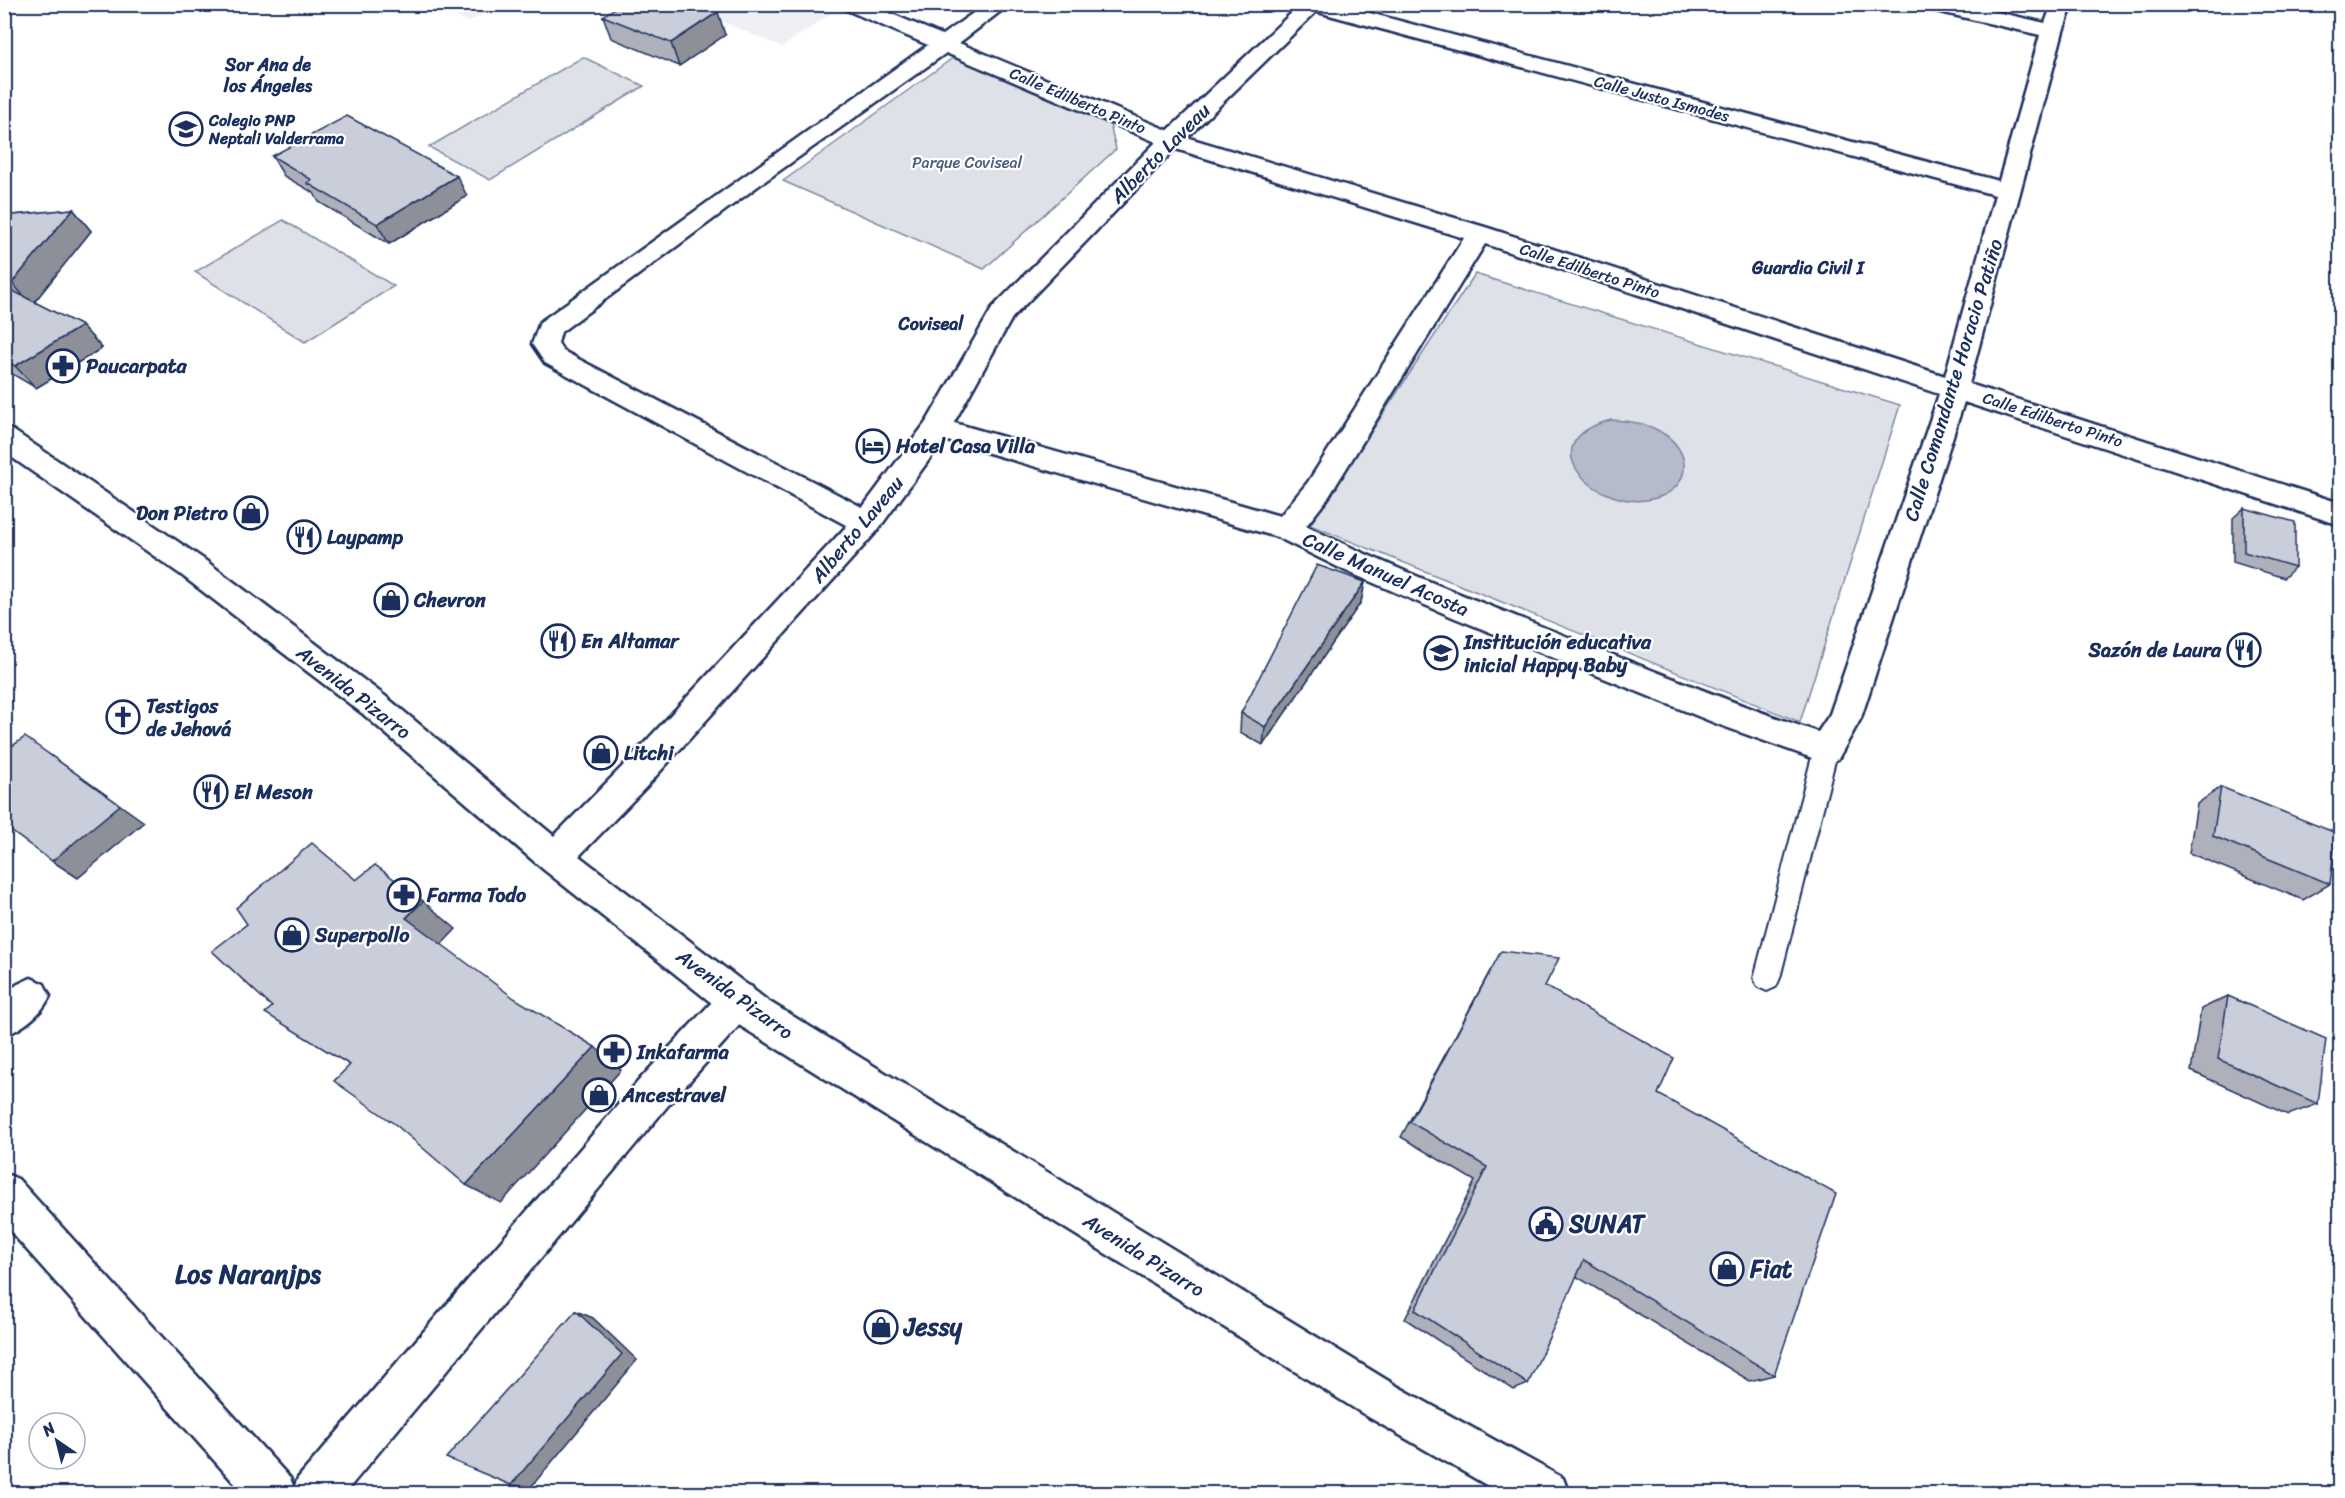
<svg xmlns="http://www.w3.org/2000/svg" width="2345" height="1498" font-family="Sriracha,sans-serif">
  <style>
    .built { fill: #eff0f4 }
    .green { fill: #dee1e7; stroke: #7c88a2; stroke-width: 1.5 }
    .water { fill: #b5bbca; stroke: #77839f; stroke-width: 1.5 }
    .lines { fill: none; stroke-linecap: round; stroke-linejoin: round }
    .lane-casing { stroke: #1b2f5e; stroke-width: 4 }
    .street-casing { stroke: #1b2f5e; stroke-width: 5 }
    .secondary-casing { stroke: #1b2f5e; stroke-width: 5 }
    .lane { fill: #fff; fill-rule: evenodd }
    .street { fill: #fff; fill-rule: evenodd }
    .secondary { fill: #fff; fill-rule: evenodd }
    .wall { fill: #aeb1bb; stroke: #1b2f5e; stroke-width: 1.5 }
    .shaded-wall { fill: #8d9099; stroke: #1b2f5e; stroke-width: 1.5 }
    .building { fill: #caceda; stroke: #1b2f5e; stroke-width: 1.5 }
    .labels { text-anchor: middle; stroke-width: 4.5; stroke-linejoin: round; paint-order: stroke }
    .far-street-label { font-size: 16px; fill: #1b2f5e; stroke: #fff }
    .far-poi-label { font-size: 16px; font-weight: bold; fill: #1b2f5e; stroke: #fff; text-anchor: start }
    .far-park-label { font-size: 16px; fill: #4c5c80; stroke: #fff }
    .far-neighbourhood-label { font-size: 18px; font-weight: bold; fill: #1b2f5e; stroke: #fff }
    .street-label { font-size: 20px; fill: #1b2f5e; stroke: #fff }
    .poi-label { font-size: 20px; font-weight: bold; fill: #1b2f5e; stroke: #fff; text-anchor: start }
    .near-poi-label { font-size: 24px; font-weight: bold; fill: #1b2f5e; stroke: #fff; text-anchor: start }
    .near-neighbourhood-label { font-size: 26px; font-weight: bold; fill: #1b2f5e; stroke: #fff }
  </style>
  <rect width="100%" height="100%" fill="#fff"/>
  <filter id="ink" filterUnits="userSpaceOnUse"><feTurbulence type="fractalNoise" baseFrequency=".0167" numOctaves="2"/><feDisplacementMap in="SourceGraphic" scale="12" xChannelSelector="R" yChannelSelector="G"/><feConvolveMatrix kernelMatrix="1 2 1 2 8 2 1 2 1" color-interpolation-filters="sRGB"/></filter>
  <g filter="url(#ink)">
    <path class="built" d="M 431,5 L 501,5 L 468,22 Z
      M 683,5 L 808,5 L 832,13 L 782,47 Z"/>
    <path class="green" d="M 583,57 L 644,86 L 490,180 L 429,147 Z
      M 954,57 L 1110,125 L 1116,149 L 984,269 L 783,181 Z
      M 283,220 L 394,286 L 305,342 L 195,272 Z
      M 1475,274 L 1900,405 L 1800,722 L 1310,525 Z"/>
    <path class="water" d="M 1611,420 C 1630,421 1648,423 1664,434 C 1693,453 1691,488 1656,498 C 1598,515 1525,442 1611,420 Z"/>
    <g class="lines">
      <defs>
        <path id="lane" d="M 1826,739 L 1834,742 L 1838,749 L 1780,978 L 1776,987 L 1767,991 L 1758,987 L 1754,978 L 1814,749 L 1818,742 Z"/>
        <path id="street" d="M 839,4 L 868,4 L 942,35 L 986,4 L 1010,4 L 959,43 L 1179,135 L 1488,228 L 1945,376 L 1995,195 L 1307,9 L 1304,5 L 1336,4 L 1999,181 L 2040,35 L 1923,8 L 1920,4 L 1961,4 L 2045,23 L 2052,4 L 2073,4 L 2063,31 L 1969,384 L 2340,503 L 2340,525 L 1964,402 L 1861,718 L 1838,759 L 1826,763 L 1720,725 L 1455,618 L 1346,571 L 1277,537 L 927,435 L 923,428 L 927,421 L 937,418 L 1280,516 L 1308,482 L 1464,238 L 1163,145 L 946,53 L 758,186 L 561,332 L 558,343 L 563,351 L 877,515 L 882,523 L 877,531 L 867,534 L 857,531 L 545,363 L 532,344 L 540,322 L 928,45 L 842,8 ZM 1485,244 L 1939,394 L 1830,714 L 1818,732 C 1740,706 1664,675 1588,645 C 1493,607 1397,571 1306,526 L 1328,498 Z
          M 31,978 L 44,984 L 50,996 C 41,1015 23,1028 4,1036 L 4,994 L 18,984 Z
          M 739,981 L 752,987 L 758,999 L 752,1011 L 670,1103 L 344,1494 L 244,1494 L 4,1224 L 4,1173 L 18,1179 L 290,1478 L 294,1488 L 298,1478 L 642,1077 L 726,987 Z"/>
        <path id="secondary" d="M 1301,4 L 1324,4 L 1179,145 L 1012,318 L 947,435 L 877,531 L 646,787 L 579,856 L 768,1001 L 1395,1385 L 1563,1478 L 1569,1494 L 1502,1494 L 1365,1415 L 742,1027 L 543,869 L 363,714 L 180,574 L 4,452 L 4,428 L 14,431 L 202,558 L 385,696 L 554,836 L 622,767 L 857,515 L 927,421 L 993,307 L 1163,135 Z"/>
      </defs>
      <use href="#lane" class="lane-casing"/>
      <use href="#street" class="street-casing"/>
      <use href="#secondary" class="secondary-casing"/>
      <use href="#lane" class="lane"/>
      <use href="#street" class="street"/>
      <use href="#secondary" class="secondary"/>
    </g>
    <path class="wall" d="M 603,16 L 725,35 L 679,66 L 611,38 Z
      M 272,156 L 467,196 L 389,244 L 319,202 L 314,193 L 284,176 Z
      M 73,209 L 91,231 L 34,302 L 82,326 L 102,348 L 36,388 L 4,369 L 4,290 L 6,289 L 4,288 L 4,216 Z
      M 2244,508 L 2295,567 L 2284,578 L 2233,562 L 2233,518 Z
      M 1365,582 L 1361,602 L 1263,745 L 1240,732 L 1241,713 Z
      M 2221,787 L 2330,884 L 2303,900 L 2189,853 L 2197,804 Z
      M 1490,971 L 1545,986 L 1658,1094 L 1774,1375 L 1750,1381 L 1576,1276 L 1528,1384 L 1514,1390 L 1405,1319 L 1475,1181 L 1401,1137 Z
      M 2228,996 L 2318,1104 L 2288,1115 L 2191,1071 L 2201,1009 Z"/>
    <path class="shaded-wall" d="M 718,12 L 725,35 L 679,66 L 671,43 Z
      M 457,176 L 467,196 L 389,244 L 377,224 Z
      M 73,209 L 91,231 L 32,305 L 12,283 Z
      M 82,326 L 102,348 L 36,388 L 15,366 Z
      M 1365,582 L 1361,602 L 1263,745 L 1265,727 Z
      M 50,755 L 144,822 L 78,878 L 52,861 Z
      M 423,901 L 456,929 L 440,946 L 406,918 Z
      M 595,1047 L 621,1070 L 501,1203 L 466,1185 Z
      M 576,1311 L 593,1318 L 637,1360 L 531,1487 L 511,1485 Z"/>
    <path class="building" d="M 621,4 L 697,4 L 718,12 L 671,43 L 603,16 Z
      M 347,116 L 457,176 L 377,224 L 307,183 L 312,180 L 272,156 Z
      M 73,209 L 12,283 L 4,278 L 4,216 Z
      M 7,288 L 82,326 L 15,366 L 4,360 L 4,290 Z
      M 2244,508 L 2295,522 L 2295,567 L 2244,552 Z
      M 1317,565 L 1365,582 L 1265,727 L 1241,713 Z
      M 25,737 L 120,805 L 52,861 L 4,826 L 4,752 Z
      M 2221,787 L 2336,833 L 2330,884 L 2213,836 Z
      M 312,843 L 356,880 L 375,865 L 423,901 L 406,918 L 514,998 L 595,1047 L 466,1185 L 396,1125 L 334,1081 L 350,1065 L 265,1013 L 272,1007 L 212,951 L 247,924 L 236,908 Z
      M 1501,951 L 1559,958 L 1545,986 L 1674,1058 L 1658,1094 L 1836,1194 L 1774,1375 L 1584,1260 L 1528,1384 L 1415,1310 L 1487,1167 L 1410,1122 Z
      M 2228,996 L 2326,1039 L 2318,1104 L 2218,1059 Z
      M 576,1311 L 622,1354 L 511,1485 L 446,1458 Z"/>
  </g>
  <defs>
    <symbol id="school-ring" viewBox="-11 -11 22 22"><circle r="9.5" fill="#fff" stroke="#1b2f5e" stroke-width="1.5"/><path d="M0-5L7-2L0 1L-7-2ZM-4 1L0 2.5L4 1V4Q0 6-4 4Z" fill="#1b2f5e"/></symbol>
    <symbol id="pharmacy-ring" viewBox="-11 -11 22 22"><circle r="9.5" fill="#fff" stroke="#1b2f5e" stroke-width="1.5"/><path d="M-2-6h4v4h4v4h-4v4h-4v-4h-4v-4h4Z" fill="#1b2f5e"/></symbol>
    <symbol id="hotel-ring" viewBox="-11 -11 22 22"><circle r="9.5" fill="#fff" stroke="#1b2f5e" stroke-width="1.5"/><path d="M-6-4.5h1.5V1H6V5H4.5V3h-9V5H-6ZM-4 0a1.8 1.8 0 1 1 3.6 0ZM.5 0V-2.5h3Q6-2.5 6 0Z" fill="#1b2f5e"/></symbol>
    <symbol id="shop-ring" viewBox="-11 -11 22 22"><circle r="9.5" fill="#fff" stroke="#1b2f5e" stroke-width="1.5"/><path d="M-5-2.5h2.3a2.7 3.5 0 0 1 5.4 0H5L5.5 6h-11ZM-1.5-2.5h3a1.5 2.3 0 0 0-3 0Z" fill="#1b2f5e"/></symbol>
    <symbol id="restaurant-ring" viewBox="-11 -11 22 22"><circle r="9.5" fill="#fff" stroke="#1b2f5e" stroke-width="1.5"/><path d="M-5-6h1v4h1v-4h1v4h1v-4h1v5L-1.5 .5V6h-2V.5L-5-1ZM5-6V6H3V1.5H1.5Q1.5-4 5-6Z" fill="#1b2f5e"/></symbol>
    <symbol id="church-ring" viewBox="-11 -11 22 22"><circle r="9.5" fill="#fff" stroke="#1b2f5e" stroke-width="1.5"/><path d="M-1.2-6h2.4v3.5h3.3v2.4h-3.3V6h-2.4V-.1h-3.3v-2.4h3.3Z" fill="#1b2f5e"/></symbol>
    <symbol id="civic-ring" viewBox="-11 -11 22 22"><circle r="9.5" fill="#fff" stroke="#1b2f5e" stroke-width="1.5"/><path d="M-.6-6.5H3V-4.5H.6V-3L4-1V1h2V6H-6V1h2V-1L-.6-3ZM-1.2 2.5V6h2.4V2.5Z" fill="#1b2f5e"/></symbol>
  </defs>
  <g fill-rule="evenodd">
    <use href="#school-ring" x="167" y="110" width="38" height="38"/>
    <use href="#pharmacy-ring" x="44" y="347" width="38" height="38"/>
    <use href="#hotel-ring" x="854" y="427" width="38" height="38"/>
    <use href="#shop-ring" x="232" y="494" width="38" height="38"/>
    <use href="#restaurant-ring" x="285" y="518" width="38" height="38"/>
    <use href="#shop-ring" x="372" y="581" width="38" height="38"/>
    <use href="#restaurant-ring" x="539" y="622" width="38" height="38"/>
    <use href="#restaurant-ring" x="2225" y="631" width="38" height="38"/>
    <use href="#school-ring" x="1422" y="634" width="38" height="38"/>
    <use href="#church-ring" x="104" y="698" width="38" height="38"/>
    <use href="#shop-ring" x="582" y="734" width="38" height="38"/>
    <use href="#restaurant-ring" x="192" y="773" width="38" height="38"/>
    <use href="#pharmacy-ring" x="385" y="876" width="38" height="38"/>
    <use href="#shop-ring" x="273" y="916" width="38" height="38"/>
    <use href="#pharmacy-ring" x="595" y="1033" width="38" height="38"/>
    <use href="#shop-ring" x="580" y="1076" width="38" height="38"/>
    <use href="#civic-ring" x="1527" y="1205" width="38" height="38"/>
    <use href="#shop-ring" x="1708" y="1250" width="38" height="38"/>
    <use href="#shop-ring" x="862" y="1308" width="38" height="38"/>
  </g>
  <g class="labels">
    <g class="far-street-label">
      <text transform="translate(1662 98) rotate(15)" y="6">Calle Justo Ismodes</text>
      <text transform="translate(1078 100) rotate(23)" y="6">Calle Edilberto Pinto</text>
      <text transform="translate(1590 270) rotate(18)" y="6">Calle Edilberto Pinto</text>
      <text transform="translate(2053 419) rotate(18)" y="6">Calle Edilberto Pinto</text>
    </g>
    <g class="far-poi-label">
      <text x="209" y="126">Colegio PNP<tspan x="209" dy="18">Neptali Valderrama</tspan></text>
    </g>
    <g class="far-park-label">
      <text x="967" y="168">Parque Coviseal</text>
    </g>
    <g class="far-neighbourhood-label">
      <text x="268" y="71">Sor Ana de<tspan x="268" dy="21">los Ángeles</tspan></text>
      <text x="1808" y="274">Guardia Civil I</text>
      <text x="931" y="330">Coviseal</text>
    </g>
    <g class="street-label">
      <text transform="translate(1160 153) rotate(-45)" y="7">Alberto Laveau</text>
      <text transform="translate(1953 380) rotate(-73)" y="7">Calle Comandante Horacio Patiño</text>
      <text transform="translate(857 529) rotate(-50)" y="7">Alberto Laveau</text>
      <text transform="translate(1386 574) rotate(24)" y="7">Calle Manuel Acosta</text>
      <text transform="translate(354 692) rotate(38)" y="7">Avenida Pizarro</text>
      <text transform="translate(735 994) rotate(36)" y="7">Avenida Pizarro</text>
      <text transform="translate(1144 1255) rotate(32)" y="7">Avenida Pizarro</text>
    </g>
    <g class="poi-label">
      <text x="86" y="373">Paucarpata</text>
      <text x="896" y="453">Hotel Casa Villa</text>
      <text x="228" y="520" text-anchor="end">Don Pietro</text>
      <text x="327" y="544">Laypamp</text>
      <text x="414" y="607">Chevron</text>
      <text x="581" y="648">En Altamar</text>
      <text x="1464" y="649">Institución educativa<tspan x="1464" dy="23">inicial Happy Baby</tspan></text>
      <text x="2221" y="657" text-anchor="end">Sazón de Laura</text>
      <text x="146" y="713">Testigos<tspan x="146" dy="23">de Jehová</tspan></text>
      <text x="624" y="760">Litchi</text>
      <text x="234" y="799">El Meson</text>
      <text x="427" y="902">Farma Todo</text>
      <text x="315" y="942">Superpollo</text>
      <text x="637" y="1059">Inkafarma</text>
      <text x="622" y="1102">Ancestravel</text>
    </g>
    <g class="near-poi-label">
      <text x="1569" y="1232">SUNAT</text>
      <text x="1750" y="1277">Fiat</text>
      <text x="904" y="1335">Jessy</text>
    </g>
    <g class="near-neighbourhood-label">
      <text x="248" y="1283">Los Naranjps</text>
    </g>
  </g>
  <rect width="2345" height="1498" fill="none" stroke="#fff" stroke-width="24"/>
  <rect x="12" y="12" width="2321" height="1474" fill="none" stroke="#1b2f5e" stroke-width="2" filter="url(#ink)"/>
  <g transform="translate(57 1441) rotate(325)"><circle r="28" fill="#ffffff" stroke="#a4acbf" stroke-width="1.5"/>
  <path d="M0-4.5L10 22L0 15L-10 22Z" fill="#1b2f5e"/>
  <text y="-9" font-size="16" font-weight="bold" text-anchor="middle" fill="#1b2f5e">N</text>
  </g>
</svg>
